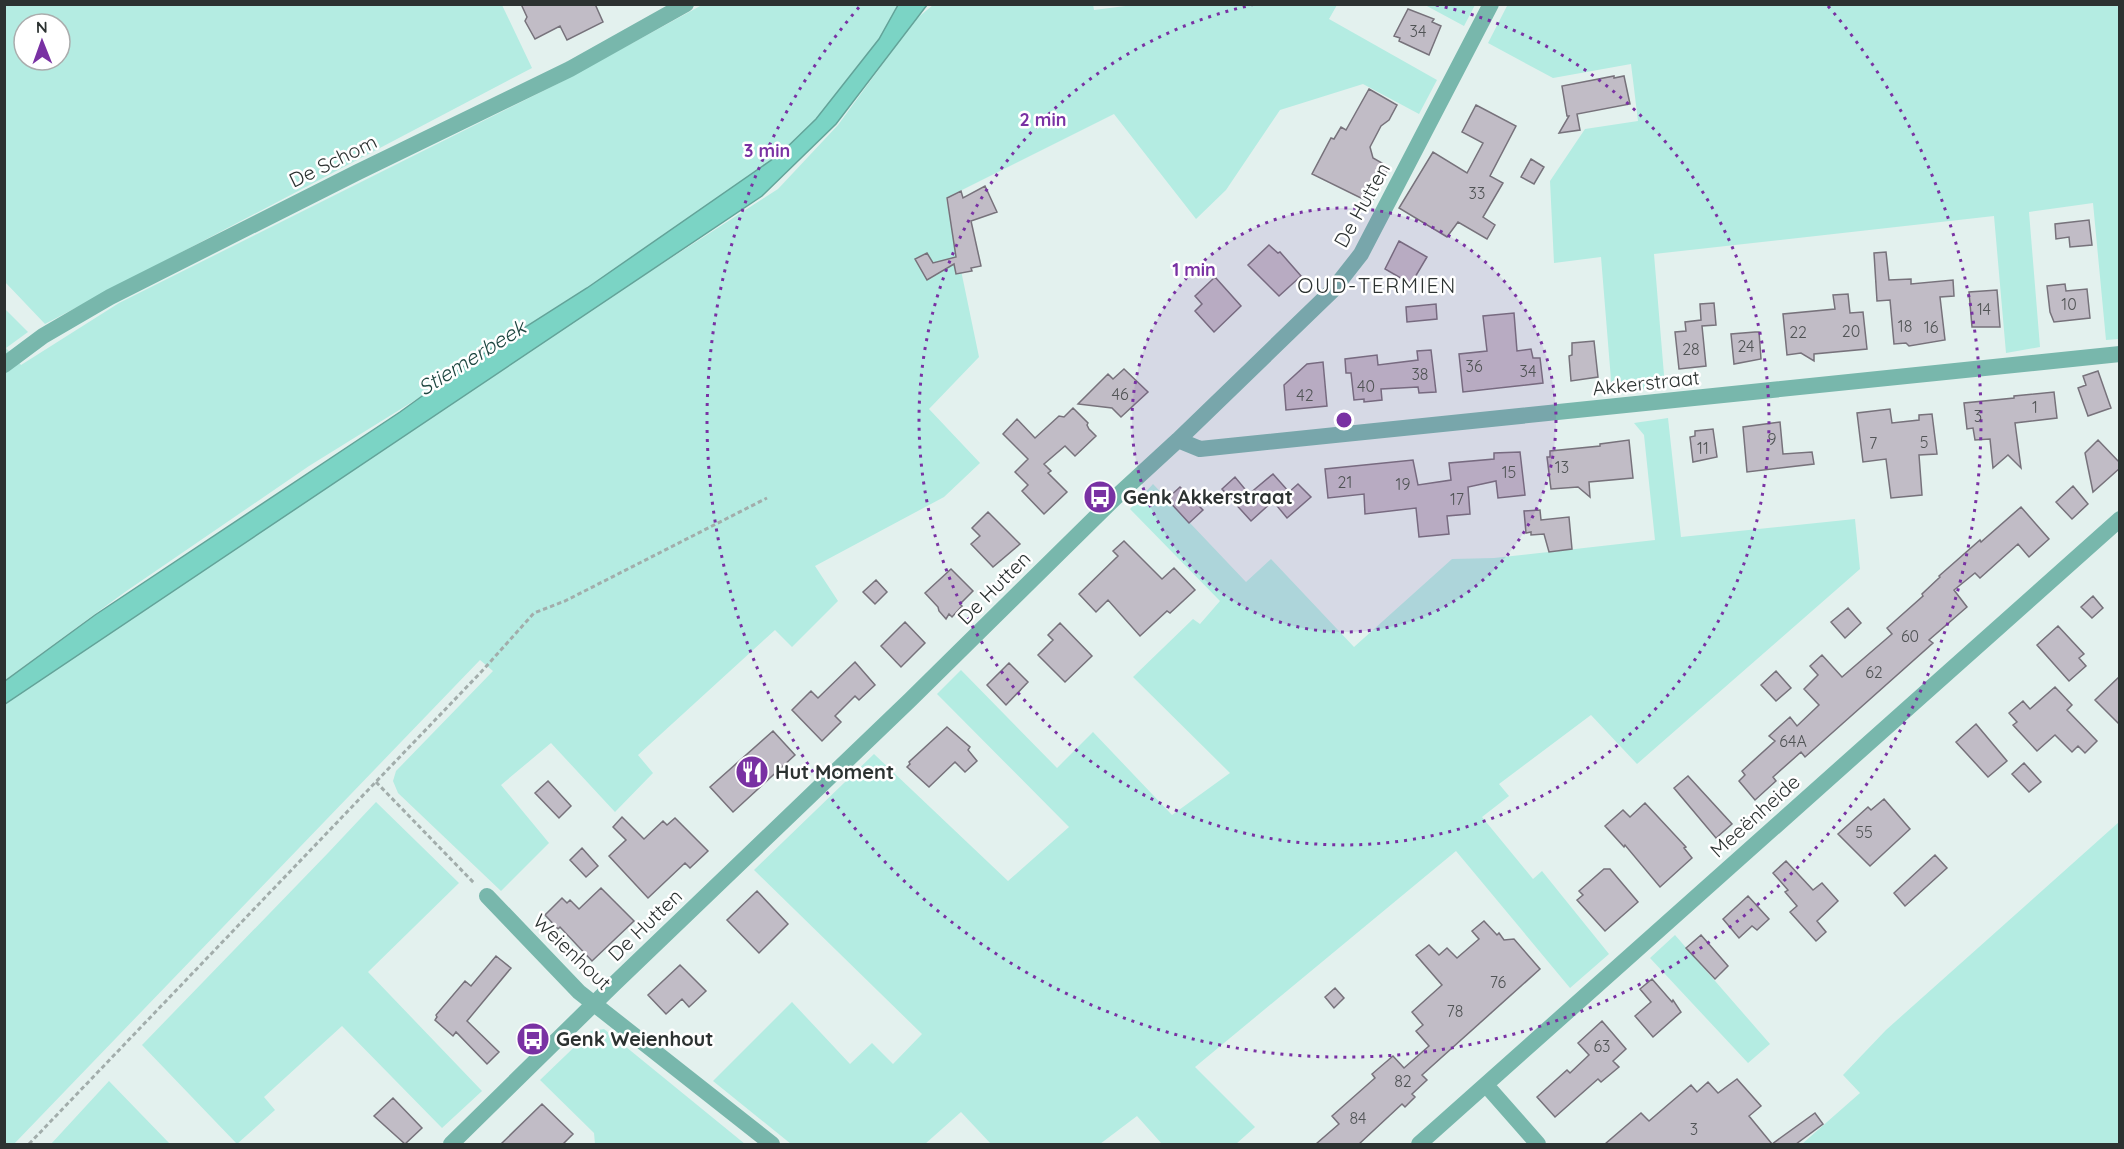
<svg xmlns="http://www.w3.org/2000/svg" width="2124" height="1149" font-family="Quicksand,sans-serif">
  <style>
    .green { fill: #b4ece2; fill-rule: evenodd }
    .water { fill: #7bd4c5; stroke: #63a399; stroke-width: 1.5 }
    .building { fill: #c1bcc6; stroke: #77727b; stroke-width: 1.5 }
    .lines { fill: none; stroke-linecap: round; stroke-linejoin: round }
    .path { stroke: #a2adab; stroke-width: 3; stroke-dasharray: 4.5 3; stroke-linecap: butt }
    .minor { stroke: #78b7ac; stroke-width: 16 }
    .ring { fill: none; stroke: #7931a3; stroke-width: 3; stroke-dasharray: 3 6 }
    .labels { text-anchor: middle; stroke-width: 5; stroke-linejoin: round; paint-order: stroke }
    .number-label { font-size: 16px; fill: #515456 }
    .street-label { font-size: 20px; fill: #2c3231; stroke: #fff }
    .poi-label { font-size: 20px; font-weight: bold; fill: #2c3231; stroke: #fff; text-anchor: start }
    .neighbourhood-label { font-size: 21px; letter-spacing: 1.5px; fill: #2c3231; stroke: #fff }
    .water-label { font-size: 21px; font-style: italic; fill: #1e4741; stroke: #fff }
    .centre { fill: #7931a3; stroke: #fff; stroke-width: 3 }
    .ring-label { font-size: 18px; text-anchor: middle; font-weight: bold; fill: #7931a3; stroke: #fff; stroke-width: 5; stroke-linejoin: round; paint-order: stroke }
  </style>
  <rect width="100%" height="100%" fill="#e3f1ee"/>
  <path class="green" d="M 1093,4 L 1094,10 L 1141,4 L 1337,5 L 1329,19 L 1437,80 L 1419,114 L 1363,84 L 1280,110 L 1226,190 L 1196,219 L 1114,114 L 946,198 L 979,357 L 929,409 L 980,463 L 944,497 L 815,566 L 838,601 L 792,647 L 775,630 L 638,755 L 653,773 L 615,812 L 551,743 L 501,785 L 549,843 L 501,891 L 398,793 L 393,781 L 396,771 L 493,671 L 480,660 L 14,1144 L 4,1144 L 4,699 L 417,422 L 778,189 L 838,125 L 915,20 L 933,5 Z
    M 1508,4 L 2119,5 L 2119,339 L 2106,340 L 2093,203 L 2029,212 L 2040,347 L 2006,353 L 1994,216 L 1654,254 L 1665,387 L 1612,392 L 1601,257 L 1554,263 L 1550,181 L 1585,129 L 1638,121 L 1631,64 L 1553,78 L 1488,43 Z
    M 5,5 L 502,5 L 532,68 L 45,324 L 5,282 ZM 24,24 L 60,24 L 60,60 L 24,60 Z
    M 702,5 L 905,5 L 832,106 L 773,160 L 727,196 L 549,317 L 309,466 L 125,592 L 5,680 L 4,308 L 28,332 L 6,348 L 21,365 L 119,303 L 561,82 Z
    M 1425,5 L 1475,4 L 1475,5 L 1464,26 Z
    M 1668,418 L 1681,537 L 1855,519 L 1860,569 L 1637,764 L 1591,715 L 1499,784 L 1509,796 L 1482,817 L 1533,879 L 1542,871 L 1609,954 L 1570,988 L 1456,851 L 1195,1067 L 1255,1127 L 1236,1144 L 1162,1144 L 1137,1116 L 1100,1144 L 991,1144 L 961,1112 L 925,1144 L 791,1144 L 713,1081 L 792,1002 L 850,1064 L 872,1043 L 893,1064 L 922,1034 L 754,870 L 874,754 L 1008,881 L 1069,827 L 937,694 L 961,670 L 1057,768 L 1093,732 L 1172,815 L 1230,773 L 1133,677 L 1193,619 L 1200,624 L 1220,601 L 1130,509 L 1153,484 L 1246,582 L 1271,559 L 1354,647 L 1452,559 L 1494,558 L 1655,540 L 1644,435 L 1634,423 Z
    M 376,802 L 459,883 L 368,972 L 482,1091 L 442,1128 L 342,1026 L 264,1097 L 275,1110 L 237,1144 L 142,1045 L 328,853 Z
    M 2119,822 L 2119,1144 L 1802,1144 L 1860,1093 L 1843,1075 L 1886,1030 Z
    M 1675,935 L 1770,1044 L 1748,1063 L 1650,958 Z
    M 604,1029 L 745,1144 L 595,1144 L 594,1133 L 540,1080 L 591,1031 Z
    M 109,1081 L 170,1144 L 51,1144 Z"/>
  <path class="water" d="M 898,5 L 927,5 L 836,124 L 762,196 L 5,704 L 5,681 L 95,615 L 400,412 L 461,368 L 587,288 L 780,154 L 816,119 L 879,39 Z"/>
  <path class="building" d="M 521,4 L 595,4 L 603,22 L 567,40 L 560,26 L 535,39 L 525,21 L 527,17 Z
    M 1408,9 L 1434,19 L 1432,22 L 1441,26 L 1429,55 L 1399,41 L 1400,38 L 1394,36 Z
    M 1614,76 L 1614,78 L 1624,76 L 1630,104 L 1577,114 L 1580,130 L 1559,133 L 1569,116 L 1567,116 L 1562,86 Z
    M 1369,89 L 1397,105 L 1389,120 L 1381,126 L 1370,147 L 1373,158 L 1389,167 L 1371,203 L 1312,174 L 1331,138 L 1334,139 L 1341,127 L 1346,130 Z
    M 1476,105 L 1516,126 L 1490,176 L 1503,183 L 1483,217 L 1495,225 L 1487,239 L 1458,222 L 1447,237 L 1399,208 L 1433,152 L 1467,173 L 1483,143 L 1462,132 Z
    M 1531,159 L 1544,167 L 1534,184 L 1521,177 Z
    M 985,186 L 997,212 L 971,221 L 981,266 L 971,268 L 972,271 L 956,274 L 954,264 L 927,280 L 915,259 L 927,253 L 933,263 L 956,257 L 947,198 L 961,191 L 963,198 Z
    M 2089,220 L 2092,245 L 2070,247 L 2069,237 L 2056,239 L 2055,224 Z
    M 1399,241 L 1427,257 L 1411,284 L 1385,269 Z
    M 1269,245 L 1278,253 L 1280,252 L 1301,276 L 1279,296 L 1248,265 Z
    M 1886,252 L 1889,280 L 1911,279 L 1911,284 L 1953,280 L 1954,296 L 1940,297 L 1945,340 L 1909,346 L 1906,343 L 1894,344 L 1890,300 L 1877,301 L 1874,253 Z
    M 1215,277 L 1241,306 L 1214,332 L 1195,311 L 1202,304 L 1195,296 Z
    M 2065,284 L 2066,291 L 2087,289 L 2090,318 L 2054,322 L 2050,312 L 2047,286 Z
    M 1997,290 L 2000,327 L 1972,327 L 1969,292 Z
    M 1848,294 L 1850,313 L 1863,312 L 1867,349 L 1814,354 L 1814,361 L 1801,353 L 1787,355 L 1783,314 L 1835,309 L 1833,295 Z
    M 1714,303 L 1716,325 L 1702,326 L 1706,366 L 1679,369 L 1675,332 L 1686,331 L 1685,322 L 1701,320 L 1700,304 Z
    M 1436,304 L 1437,319 L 1407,322 L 1406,307 Z
    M 1514,313 L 1517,351 L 1531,349 L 1533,358 L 1540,358 L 1543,383 L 1463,392 L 1459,354 L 1487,351 L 1483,316 Z
    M 1755,332 L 1759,332 L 1761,359 L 1734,364 L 1731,334 Z
    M 1594,341 L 1598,377 L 1571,381 L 1569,356 L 1572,355 L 1572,343 Z
    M 1431,350 L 1436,392 L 1419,393 L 1418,387 L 1381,389 L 1382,400 L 1364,402 L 1364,399 L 1354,400 L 1351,373 L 1346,373 L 1345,359 L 1377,355 L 1378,365 L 1418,360 L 1417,351 Z
    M 1323,362 L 1327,406 L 1286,410 L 1284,385 L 1307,364 Z
    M 1124,369 L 1148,392 L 1121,417 L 1112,408 L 1078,404 L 1108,374 L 1113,379 Z
    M 2098,371 L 2111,408 L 2088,416 L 2078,388 L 2086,385 L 2083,376 Z
    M 2054,392 L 2057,418 L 2015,423 L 2021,468 L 2008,455 L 1993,468 L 1990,439 L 1975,440 L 1973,428 L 1967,429 L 1964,403 L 2014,398 L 2014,396 Z
    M 1073,408 L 1088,423 L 1087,425 L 1089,429 L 1096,436 L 1075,456 L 1065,446 L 1044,464 L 1051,471 L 1048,473 L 1067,492 L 1044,514 L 1022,491 L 1028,485 L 1015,472 L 1028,459 L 1003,434 L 1017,419 L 1035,438 L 1059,416 L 1064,417 Z
    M 1890,409 L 1892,423 L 1919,420 L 1919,415 L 1932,414 L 1937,454 L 1919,455 L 1922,495 L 1891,498 L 1886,459 L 1863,462 L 1857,413 Z
    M 1780,422 L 1783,454 L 1812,452 L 1814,464 L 1747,472 L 1743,427 Z
    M 1713,429 L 1717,457 L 1693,462 L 1690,437 L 1695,436 L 1695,431 Z
    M 1629,440 L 1633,478 L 1589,482 L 1590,497 L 1578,487 L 1551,489 L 1547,457 L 1550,457 L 1550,451 L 1600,446 L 1600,444 Z
    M 2098,440 L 2120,463 L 2120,468 L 2093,492 L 2085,453 Z
    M 1520,452 L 1525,495 L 1498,498 L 1496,481 L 1468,487 L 1470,514 L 1447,516 L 1449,534 L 1419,537 L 1416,508 L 1365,514 L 1364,494 L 1328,498 L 1325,469 L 1413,460 L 1418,485 L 1451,480 L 1449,463 L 1494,459 L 1494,453 Z
    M 1273,474 L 1289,492 L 1298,484 L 1311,497 L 1287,518 L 1273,501 L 1251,521 L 1222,489 L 1235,477 L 1249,494 Z
    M 2073,486 L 2088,504 L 2072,519 L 2056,502 Z
    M 1180,487 L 1203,510 L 1189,523 L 1167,499 Z
    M 2021,507 L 2049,539 L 2029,557 L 2018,544 L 1980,578 L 1975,573 L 1954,590 L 1967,607 L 1929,640 L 1933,643 L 1805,757 L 1801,752 L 1773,777 L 1776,781 L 1755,800 L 1739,781 L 1745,775 L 1742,771 L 1775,741 L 1769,736 L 1790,717 L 1797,726 L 1819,705 L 1804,689 L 1818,675 L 1810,666 L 1822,655 L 1842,677 L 1892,634 L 1887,628 L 1923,596 L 1922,594 L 1940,577 L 1939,576 L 1980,540 L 1981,542 Z
    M 1540,510 L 1541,520 L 1569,517 L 1572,549 L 1549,552 L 1544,534 L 1531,535 L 1531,532 L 1526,533 L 1524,511 Z
    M 988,512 L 1020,544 L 993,567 L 971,544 L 980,536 L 972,528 Z
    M 1124,541 L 1162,579 L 1174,568 L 1195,590 L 1170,613 L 1167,611 L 1140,636 L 1108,600 L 1096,612 L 1079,594 L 1118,556 L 1113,551 Z
    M 951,569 L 973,591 L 960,604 L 962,606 L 952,617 L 949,614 L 946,619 L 939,611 L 938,607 L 925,593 Z
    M 876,580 L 887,592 L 875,604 L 863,592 Z
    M 2093,596 L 2103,608 L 2092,618 L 2081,607 Z
    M 1848,608 L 1861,623 L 1845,638 L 1831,622 Z
    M 905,622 L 925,643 L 901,667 L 881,646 Z
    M 1060,623 L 1092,656 L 1065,682 L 1038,655 L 1053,640 L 1048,635 Z
    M 2058,626 L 2084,654 L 2079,658 L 2086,666 L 2069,681 L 2037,645 Z
    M 855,662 L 875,685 L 859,700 L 855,696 L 835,716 L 841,722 L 822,741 L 792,710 L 811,691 L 818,698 Z
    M 1009,663 L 1028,682 L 1006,705 L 987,685 Z
    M 1776,671 L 1791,688 L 1776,701 L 1761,685 Z
    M 2120,676 L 2120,725 L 2095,700 Z
    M 2055,687 L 2072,705 L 2067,710 L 2097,741 L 2085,753 L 2078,746 L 2072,752 L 2055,735 L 2037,751 L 2013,725 L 2017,722 L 2009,713 L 2023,701 L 2030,709 Z
    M 1976,724 L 2007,761 L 1988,777 L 1956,742 Z
    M 947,727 L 970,747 L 968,750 L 977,761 L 965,772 L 955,762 L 929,787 L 907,767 L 910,764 L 909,762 Z
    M 773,731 L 795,755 L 733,812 L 710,787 Z
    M 2024,763 L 2041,782 L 2029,792 L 2012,774 Z
    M 1688,776 L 1732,824 L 1716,838 L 1674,788 Z
    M 548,781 L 571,806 L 559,818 L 535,793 Z
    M 1884,799 L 1910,829 L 1870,866 L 1838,834 L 1868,807 L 1871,810 Z
    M 1645,803 L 1686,847 L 1684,848 L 1692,858 L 1660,887 L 1625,845 L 1624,847 L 1605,826 L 1623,810 L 1630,817 Z
    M 622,817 L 644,839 L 663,821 L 667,825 L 675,818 L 708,851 L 690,868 L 685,863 L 648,898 L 609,856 L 626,840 L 613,827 Z
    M 582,848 L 598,866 L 586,877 L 570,860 Z
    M 1935,855 L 1947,868 L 1905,906 L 1894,893 Z
    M 1786,861 L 1813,890 L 1822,883 L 1838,901 L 1817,921 L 1826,932 L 1816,941 L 1790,912 L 1797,906 L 1785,892 L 1788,890 L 1773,873 Z
    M 1604,869 L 1610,869 L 1638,902 L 1605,931 L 1577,900 L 1583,895 L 1579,891 Z
    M 601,888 L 634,921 L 592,961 L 560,927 L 558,929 L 545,915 L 562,898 L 567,903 L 570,900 L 579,909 Z
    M 757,891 L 788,924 L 759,953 L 727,920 Z
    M 1748,896 L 1769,919 L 1757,930 L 1752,926 L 1739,938 L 1723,919 Z
    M 1484,921 L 1497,935 L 1499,933 L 1504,940 L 1514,939 L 1540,969 L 1422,1075 L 1427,1080 L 1412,1094 L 1415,1097 L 1405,1107 L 1402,1104 L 1359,1144 L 1316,1144 L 1339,1124 L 1332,1116 L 1375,1078 L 1372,1074 L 1393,1056 L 1404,1068 L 1429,1046 L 1416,1031 L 1423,1025 L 1412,1012 L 1442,985 L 1416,955 L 1429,945 L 1439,955 L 1447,948 L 1457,958 L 1479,939 L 1472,931 Z
    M 1701,935 L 1728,966 L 1715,979 L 1686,948 Z
    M 496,956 L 511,968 L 467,1021 L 499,1052 L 487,1064 L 456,1032 L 453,1036 L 435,1020 L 437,1017 L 436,1015 L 465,981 L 471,986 Z
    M 680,965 L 706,991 L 689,1007 L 682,999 L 666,1014 L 648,995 Z
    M 1652,979 L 1672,1002 L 1673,1000 L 1681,1012 L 1653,1037 L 1635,1016 L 1651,1002 L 1640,989 Z
    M 1335,988 L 1344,998 L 1334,1008 L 1325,997 Z
    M 1602,1021 L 1626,1049 L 1613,1061 L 1619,1067 L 1601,1082 L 1598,1079 L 1555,1117 L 1537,1097 L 1567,1070 L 1570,1073 L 1589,1055 L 1578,1043 Z
    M 1737,1079 L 1761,1106 L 1749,1116 L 1772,1144 L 1815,1113 L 1823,1124 L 1796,1144 L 1605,1144 L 1641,1113 L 1649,1121 L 1691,1085 L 1697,1092 L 1708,1082 L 1718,1093 Z
    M 393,1098 L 422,1128 L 405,1144 L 374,1116 Z
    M 542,1104 L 573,1134 L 563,1144 L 501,1144 Z"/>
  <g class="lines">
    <path class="path" d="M 376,782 L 475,884
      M 29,1144 L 482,671 L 534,613 L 565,601 L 767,498"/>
    <path class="minor" d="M 4,365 L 43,336 L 110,297 L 358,172 L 570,69 L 686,4
      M 1178,440 L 1200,449 L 2120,354
      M 487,896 L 579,992 L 772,1144
      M 1486,1085 L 1538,1144
      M 451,1144 L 613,985 L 910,700 L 1116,497 L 1178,440 L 1332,291 L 1361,254 L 1491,4
      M 1419,1144 L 2120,519"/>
  </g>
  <circle cx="1344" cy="420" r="212" fill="#7931a3" fill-opacity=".12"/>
  <g class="ring">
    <circle cx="1344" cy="420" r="212"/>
    <path d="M1436 5A425 425 0 1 1 1252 5"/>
    <path d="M1828 6A637 637 0 1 1 860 6"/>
  </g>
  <defs>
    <symbol id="bus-disc" viewBox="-11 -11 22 22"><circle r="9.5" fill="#7931a3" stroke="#fff"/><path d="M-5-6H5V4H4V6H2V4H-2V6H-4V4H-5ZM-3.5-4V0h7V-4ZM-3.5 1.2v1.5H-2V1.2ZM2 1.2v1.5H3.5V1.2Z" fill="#fff"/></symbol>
    <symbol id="restaurant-disc" viewBox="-11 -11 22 22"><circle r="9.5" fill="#7931a3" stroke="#fff"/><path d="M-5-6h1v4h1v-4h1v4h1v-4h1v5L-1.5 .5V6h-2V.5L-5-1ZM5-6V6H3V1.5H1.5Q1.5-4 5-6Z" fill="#fff"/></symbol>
  </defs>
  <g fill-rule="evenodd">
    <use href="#bus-disc" x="1081" y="478" width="38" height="38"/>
    <use href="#restaurant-disc" x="733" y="753" width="38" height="38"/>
    <use href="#bus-disc" x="514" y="1020" width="38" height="38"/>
  </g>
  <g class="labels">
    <g class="number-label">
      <text x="1418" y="37">34</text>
      <text x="1477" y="199">33</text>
      <text x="2069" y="310">10</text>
      <text x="1984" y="315">14</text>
      <text x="1905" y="332">18</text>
      <text x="1931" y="333">16</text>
      <text x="1851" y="337">20</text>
      <text x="1798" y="338">22</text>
      <text x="1746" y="352">24</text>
      <text x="1691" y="355">28</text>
      <text x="1474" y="372">36</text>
      <text x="1528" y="377">34</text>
      <text x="1420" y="380">38</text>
      <text x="1366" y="392">40</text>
      <text x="1120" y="400">46</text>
      <text x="1305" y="401">42</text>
      <text x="2035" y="413">1</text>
      <text x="1978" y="422">3</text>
      <text x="1772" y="445">9</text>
      <text x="1924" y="448">5</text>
      <text x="1873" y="449">7</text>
      <text x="1703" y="454">11</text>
      <text x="1562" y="473">13</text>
      <text x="1509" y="478">15</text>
      <text x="1345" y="488">21</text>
      <text x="1403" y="490">19</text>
      <text x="1457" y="505">17</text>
      <text x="1910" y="642">60</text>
      <text x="1874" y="678">62</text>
      <text x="1793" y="747">64A</text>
      <text x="1864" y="838">55</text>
      <text x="1498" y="988">76</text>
      <text x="1455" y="1017">78</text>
      <text x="1602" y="1052">63</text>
      <text x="1403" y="1087">82</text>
      <text x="1358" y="1124">84</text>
      <text x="1694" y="1135">3</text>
    </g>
    <g class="street-label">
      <text transform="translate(333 161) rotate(-26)" y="7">De Schom</text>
      <text transform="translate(1362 205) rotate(-61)" y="7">De Hutten</text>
      <text transform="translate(1646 383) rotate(-6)" y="7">Akkerstraat</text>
      <text transform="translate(994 588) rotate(-45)" y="7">De Hutten</text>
      <text transform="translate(1755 816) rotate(-42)" y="7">Meeënheide</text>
      <text transform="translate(645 925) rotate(-44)" y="7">De Hutten</text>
      <text transform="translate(572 952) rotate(44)" y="7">Weienhout</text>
    </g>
    <g class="poi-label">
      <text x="1123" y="504">Genk Akkerstraat</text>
      <text x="775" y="779">Hut Moment</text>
      <text x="556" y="1046">Genk Weienhout</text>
    </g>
    <g class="neighbourhood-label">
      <text x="1377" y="293">OUD-TERMIEN</text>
    </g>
    <g class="water-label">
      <text transform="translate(472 358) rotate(-32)" y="7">Stiemerbeek</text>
    </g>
  </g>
  <circle cx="1344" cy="420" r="9" class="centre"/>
  <g class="ring-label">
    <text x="1043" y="126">2 min</text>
    <text x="767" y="157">3 min</text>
    <text x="1194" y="276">1 min</text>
  </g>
  <rect width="2124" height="1149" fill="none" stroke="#2c3231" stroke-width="12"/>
  <g transform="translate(42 42) rotate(359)"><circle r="28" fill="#ffffff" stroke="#abadad" stroke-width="1.5"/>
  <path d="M0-4.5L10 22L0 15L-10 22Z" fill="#7931a3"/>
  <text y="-9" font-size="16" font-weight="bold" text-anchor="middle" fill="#2c3231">N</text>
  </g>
</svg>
